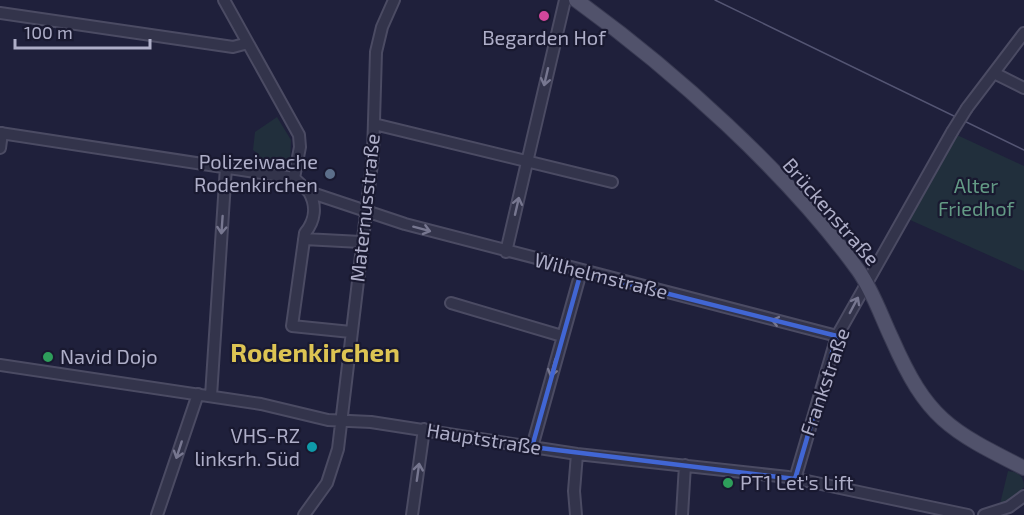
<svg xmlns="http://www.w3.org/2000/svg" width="1024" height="515" font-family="'Exo 2',sans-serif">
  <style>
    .green { fill: #212f3c }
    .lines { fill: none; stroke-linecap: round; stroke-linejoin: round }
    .minor-casing { stroke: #4b4b63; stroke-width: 14 }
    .major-casing { stroke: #393a52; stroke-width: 16 }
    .minor { stroke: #33344b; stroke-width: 10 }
    .major { stroke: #51526b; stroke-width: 14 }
    .tram { stroke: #545573; stroke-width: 1.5 }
    .minor-bridge-casing { stroke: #4b4b63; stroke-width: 14; stroke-linecap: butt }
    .minor-bridge { stroke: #33344b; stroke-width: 10 }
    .oneway { stroke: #777790 }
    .marked { fill: none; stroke: #4166d4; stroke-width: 4.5; stroke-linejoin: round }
    .hotel-dot { fill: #d1479c; stroke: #191930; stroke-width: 2 }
    .service-dot { fill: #5c6f8a; stroke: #191930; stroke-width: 2 }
    .leisure-dot { fill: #2e9e5b; stroke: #191930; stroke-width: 2 }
    .culture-dot { fill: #0f9aa8; stroke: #191930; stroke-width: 2 }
    .labels { text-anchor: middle; stroke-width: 4.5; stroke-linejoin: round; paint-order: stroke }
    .poi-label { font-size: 20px; fill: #aeaec8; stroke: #191930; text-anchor: end }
    .park-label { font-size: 20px; fill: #639a85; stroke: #191930 }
    .street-label { font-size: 20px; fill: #aeaec8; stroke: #191930 }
    .district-label { font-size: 26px; font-weight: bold; fill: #ddc453; stroke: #191930 }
  </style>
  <rect width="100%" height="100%" fill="#1f203b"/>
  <path class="green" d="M 277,117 L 291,140 L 290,164 L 256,160 L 257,153 L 253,150 L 255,132 Z
    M 957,135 L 1024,166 L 1024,271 L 908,219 Z
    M 1008,471 C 1019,472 1024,477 1024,487 L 1014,499 L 1000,504 Z"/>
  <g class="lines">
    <defs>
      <path id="minor" d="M 224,0 L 299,135 L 300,147 L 294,178
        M 0,13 L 233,47 L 248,43
        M 994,73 L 1024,88
        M 967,108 L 1024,33
        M 374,124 L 612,182
        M 0,133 L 294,178 L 309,192 L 405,224 L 837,336
        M 0,148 L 2,133
        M 309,192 C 317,206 315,221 305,233 L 292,326 L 351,332
        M 304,239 L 361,242
        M 506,252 L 565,0
        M 451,303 L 562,336
        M 0,365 L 261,404 L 328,420 L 371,422 L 577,454 L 788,477 L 968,515
        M 211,396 L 226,167
        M 532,447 L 581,272
        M 795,479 L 837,336 L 952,132
        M 157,515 L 198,394
        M 304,515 L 327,483 L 338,449 L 373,155 L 376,52 L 382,27 L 394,0
        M 412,515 L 424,429
        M 576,515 L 574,491 L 577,454
        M 682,515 L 685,465
        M 984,515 L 1009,507 L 1024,496"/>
      <path id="major" d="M 576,0 C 673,70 787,172 858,270 C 873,291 881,316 892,339 C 927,419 949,430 1024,468"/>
    </defs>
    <use href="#minor" class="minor-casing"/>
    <use href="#major" class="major-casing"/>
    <use href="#minor" class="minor"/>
    <use href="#major" class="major"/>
    <path class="tram" d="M 715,0 L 1024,150"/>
    <defs>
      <path id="minor-bridge" d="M 952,132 L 967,108"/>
    </defs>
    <use href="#minor-bridge" class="minor-bridge-casing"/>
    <use href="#minor-bridge" class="minor-bridge"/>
  </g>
  <defs><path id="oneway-shaft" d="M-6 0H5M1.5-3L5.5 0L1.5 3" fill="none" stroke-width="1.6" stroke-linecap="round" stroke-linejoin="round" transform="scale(1.5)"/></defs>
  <g class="oneway">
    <use href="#oneway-shaft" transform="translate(546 77) rotate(103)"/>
    <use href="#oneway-shaft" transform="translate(517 206) rotate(-77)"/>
    <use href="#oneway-shaft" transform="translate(222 225) rotate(94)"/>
    <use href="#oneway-shaft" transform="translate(422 229) rotate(15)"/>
    <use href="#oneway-shaft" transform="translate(854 305) rotate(-62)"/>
    <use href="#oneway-shaft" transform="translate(780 322) rotate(-166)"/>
    <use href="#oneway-shaft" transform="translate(553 368) rotate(105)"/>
    <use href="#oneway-shaft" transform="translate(179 450) rotate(108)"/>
    <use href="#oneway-shaft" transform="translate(418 472) rotate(-82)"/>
  </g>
  <path class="marked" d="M 581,272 L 837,336 L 795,479 L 532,447 Z"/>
  <circle class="hotel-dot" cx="544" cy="16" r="6"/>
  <circle class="service-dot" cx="330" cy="174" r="6"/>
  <g class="leisure-dot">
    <circle cx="48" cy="357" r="6"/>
    <circle cx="728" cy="483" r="6"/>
  </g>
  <circle class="culture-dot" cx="312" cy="447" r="6"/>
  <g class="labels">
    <g class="poi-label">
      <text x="544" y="45" text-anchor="middle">Begarden Hof</text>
      <text x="318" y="169">Polizeiwache<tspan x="318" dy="23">Rodenkirchen</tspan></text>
      <text x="60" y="364" text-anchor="start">Navid Dojo</text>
      <text x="300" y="443">VHS-RZ<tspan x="300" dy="23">linksrh. Süd</tspan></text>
      <text x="740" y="490" text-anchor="start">PT1 Let's Lift</text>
    </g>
    <g class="park-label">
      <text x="976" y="193">Alter<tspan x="976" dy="23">Friedhof</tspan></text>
    </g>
    <g class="street-label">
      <text transform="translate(365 208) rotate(-84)" y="7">Maternusstraße</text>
      <text transform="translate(831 212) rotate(49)" y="7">Brückenstraße</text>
      <text transform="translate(601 276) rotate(14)" y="7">Wilhelmstraße</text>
      <text transform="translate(825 382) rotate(-71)" y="7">Frankstraße</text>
      <text transform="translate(484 439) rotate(9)" y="7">Hauptstraße</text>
    </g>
    <g class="district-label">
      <text x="315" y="362">Rodenkirchen</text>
    </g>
  </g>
  <path d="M15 39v9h135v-9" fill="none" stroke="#aeaec8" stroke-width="3"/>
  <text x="24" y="39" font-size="18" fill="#aeaec8" stroke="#191930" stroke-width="4.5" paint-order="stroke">100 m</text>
</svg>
